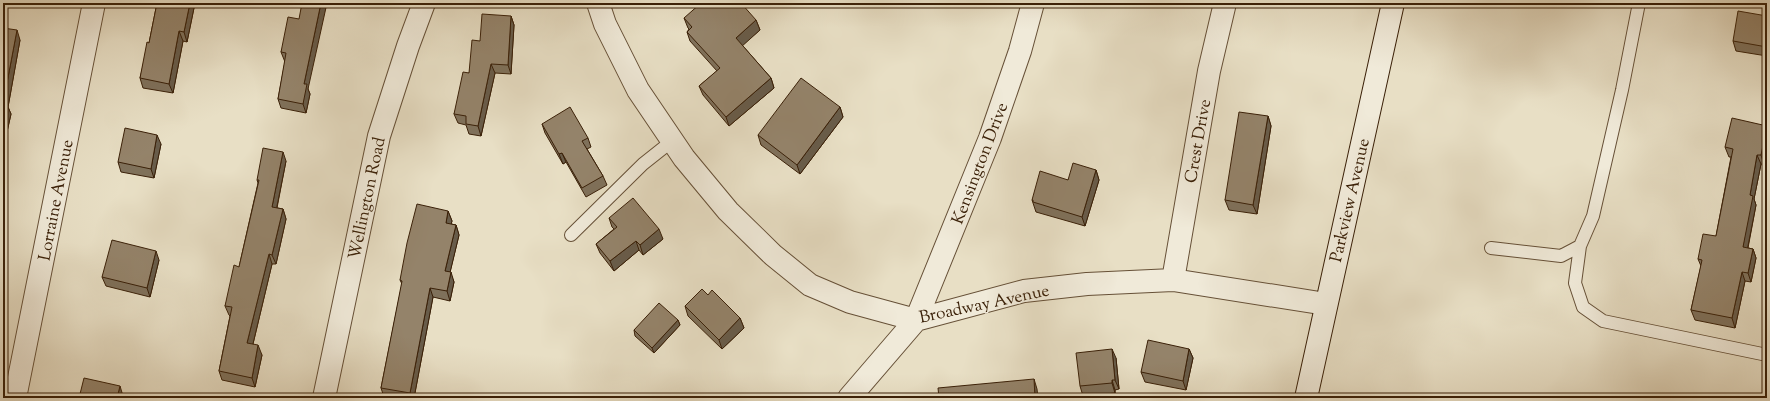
<svg xmlns="http://www.w3.org/2000/svg" width="1770" height="401" font-family="'Sorts Mill Goudy',serif">
  <style>
    .lines { fill: none; stroke-linecap: round; stroke-linejoin: round }
    .lane-casing { stroke: #665037; stroke-width: 14 }
    .street-casing { stroke: #665037; stroke-width: 24 }
    .secondary-casing { stroke: #3a2008; stroke-width: 24 }
    .lane { stroke: #f0ead9; stroke-width: 12 }
    .street { stroke: #f0ead9; stroke-width: 22 }
    .secondary { stroke: #f0ead9; stroke-width: 22 }
    .wall { fill: #7f715b; stroke: #3a2008 }
    .shaded-wall { fill: #685c4a; stroke: #3a2008 }
    .building { fill: #94836a; stroke: #3a2008 }
    .labels { text-anchor: middle; stroke-width: 3; stroke-linejoin: round; paint-order: stroke }
    .street-label { font-size: 17px; fill: #3a2008; stroke: #f0ead9 }
  </style>
  <rect width="100%" height="100%" fill="#e8dfc5"/>
  <filter id="stains"><feTurbulence type="fractalNoise" baseFrequency=".005" numOctaves="4"/><feColorMatrix values="0 0 0 0 .2 0 0 0 0 .09 0 0 0 0 .02 0 0 0 .5 -.17"/></filter>
  <radialGradient id="worn" r=".72"><stop offset=".6" stop-color="#630" stop-opacity="0"/><stop offset="1" stop-color="#630" stop-opacity=".3"/></radialGradient>
  <g class="lines">
    <defs>
      <path id="lane" d="M 571,235 L 643,164 L 672,141
        M 1580,246 L 1575,283 L 1583,307 L 1603,321 L 1767,355
        M 1491,248 L 1561,256 L 1580,246 L 1593,216 L 1622,90 L 1639,3"/>
      <path id="street" d="M 598,3 L 605,24 L 638,90 L 684,158 L 728,211 L 773,255 L 810,285 L 850,302 L 916,320 L 1024,291 L 1087,284 L 1173,280 L 1326,304
        M 1173,280 L 1209,71 L 1225,3
        M 15,398 L 94,3
        M 324,398 L 379,136 L 408,46 L 424,3
        M 849,398 L 916,320 L 990,138 L 1020,51 L 1033,3"/>
      <path id="secondary" d="M 1306,398 L 1393,3"/>
    </defs>
    <use href="#lane" class="lane-casing"/>
    <use href="#street" class="street-casing"/>
    <use href="#secondary" class="secondary-casing"/>
    <use href="#lane" class="lane"/>
    <use href="#street" class="street"/>
    <use href="#secondary" class="secondary"/>
  </g>
  <path class="wall" d="M 157,3 L 195,3 L 187,42 L 183,41 L 173,93 L 143,88 L 140,78 L 149,43 Z
    M 511,16 L 514,25 L 511,74 L 495,73 L 481,136 L 469,134 L 466,125 L 458,123 L 454,114 L 469,73 L 480,41 Z
    M 1767,16 L 1767,56 L 1736,51 L 1733,41 Z
    M 684,18 L 756,20 L 760,30 L 742,45 L 771,78 L 774,88 L 729,126 L 703,95 L 699,86 L 717,71 L 690,41 L 687,32 L 689,29 L 688,28 Z
    M 299,19 L 308,89 L 310,94 L 306,113 L 281,108 L 278,99 L 285,62 L 281,52 Z
    M 3,28 L 20,40 L 8,107 L 11,114 L 6,136 L 3,136 Z
    M 840,107 L 843,117 L 800,174 L 761,145 L 758,135 Z
    M 1268,116 L 1271,126 L 1257,214 L 1229,210 L 1225,200 Z
    M 542,124 L 588,138 L 591,147 L 587,149 L 603,176 L 607,185 L 586,197 L 566,162 L 563,164 L 545,133 Z
    M 1767,126 L 1767,152 L 1764,165 L 1761,164 L 1754,199 L 1756,205 L 1748,248 L 1753,249 L 1756,258 L 1751,282 L 1745,281 L 1735,328 L 1695,320 L 1691,310 L 1701,266 L 1698,259 L 1716,236 L 1731,157 L 1729,157 L 1725,147 Z
    M 161,144 L 154,178 L 121,172 L 118,162 Z
    M 286,161 L 277,208 L 283,209 L 286,219 L 276,264 L 272,264 L 253,344 L 262,355 L 255,387 L 222,380 L 219,371 L 230,316 L 229,315 L 225,306 L 239,267 L 258,183 L 257,180 Z
    M 1096,170 L 1099,180 L 1085,226 L 1036,212 L 1032,200 L 1068,180 Z
    M 448,211 L 452,221 L 451,224 L 456,225 L 459,235 L 450,272 L 454,282 L 450,301 L 433,297 L 414,398 L 389,398 L 384,397 L 381,388 L 402,284 L 400,280 Z
    M 609,218 L 663,239 L 643,255 L 639,250 L 614,271 L 600,253 L 596,244 L 614,229 L 612,227 Z
    M 159,260 L 150,297 L 106,286 L 102,277 Z
    M 708,295 L 740,318 L 744,328 L 722,349 L 688,316 L 685,306 Z
    M 678,320 L 680,325 L 654,353 L 635,336 L 634,330 Z
    M 1189,349 L 1193,358 L 1186,390 L 1145,382 L 1141,372 Z
    M 1116,358 L 1119,389 L 1115,390 L 1115,393 L 1083,396 L 1080,386 Z"/>
  <path class="shaded-wall" d="M 190,3 L 195,3 L 187,42 L 184,32 Z
    M 321,3 L 327,3 L 308,89 L 310,94 L 306,113 L 303,104 L 304,84 Z
    M 511,16 L 514,25 L 511,74 L 508,65 Z
    M 756,20 L 760,30 L 740,48 L 736,38 Z
    M 17,30 L 20,40 L 8,107 L 11,114 L 6,136 L 3,127 L 6,111 L 3,104 Z
    M 179,31 L 183,41 L 173,93 L 169,84 Z
    M 491,64 L 495,73 L 481,136 L 478,126 Z
    M 771,78 L 774,88 L 729,126 L 726,117 Z
    M 840,107 L 843,117 L 800,174 L 797,165 Z
    M 1268,116 L 1271,126 L 1257,214 L 1253,205 Z
    M 1767,127 L 1767,152 L 1764,165 L 1761,155 Z
    M 157,135 L 161,144 L 154,178 L 151,169 Z
    M 283,152 L 286,161 L 275,216 L 272,207 Z
    M 562,153 L 566,162 L 563,164 L 559,154 Z
    M 1757,155 L 1761,164 L 1754,199 L 1756,205 L 1746,256 L 1743,247 L 1750,195 Z
    M 1096,170 L 1099,180 L 1085,226 L 1082,217 Z
    M 283,209 L 286,219 L 276,264 L 272,255 Z
    M 448,211 L 452,221 L 449,232 L 446,223 Z
    M 456,225 L 459,235 L 448,281 L 445,271 Z
    M 659,229 L 663,239 L 643,255 L 640,245 Z
    M 636,241 L 639,250 L 614,271 L 610,261 Z
    M 1753,249 L 1756,258 L 1751,282 L 1748,273 Z
    M 156,251 L 159,260 L 150,297 L 147,288 Z
    M 269,254 L 272,264 L 251,352 L 247,343 Z
    M 451,272 L 454,282 L 450,301 L 447,291 Z
    M 1742,272 L 1745,281 L 1735,328 L 1732,318 Z
    M 430,288 L 433,297 L 414,398 L 412,398 L 410,393 Z
    M 740,318 L 744,328 L 722,349 L 719,340 Z
    M 678,320 L 680,325 L 654,353 L 652,348 Z
    M 258,345 L 262,355 L 255,387 L 252,378 Z
    M 1112,349 L 1116,358 L 1119,389 L 1115,380 Z
    M 1189,349 L 1193,358 L 1186,390 L 1183,381 Z
    M 1034,379 L 1037,389 L 1038,398 L 1035,398 Z
    M 1112,380 L 1115,390 L 1115,393 L 1112,383 Z
    M 120,386 L 123,396 L 122,398 L 117,398 Z"/>
  <path class="building" d="M 157,3 L 190,3 L 184,32 L 179,31 L 169,84 L 140,78 L 147,42 L 149,43 Z
    M 302,3 L 321,3 L 304,84 L 307,84 L 303,104 L 278,99 L 286,53 L 281,52 L 288,17 L 299,19 Z
    M 701,3 L 741,3 L 756,20 L 736,38 L 771,78 L 726,117 L 699,86 L 720,68 L 687,32 L 692,27 L 684,18 Z
    M 1738,11 L 1767,16 L 1767,47 L 1733,41 Z
    M 482,14 L 511,16 L 508,65 L 491,64 L 478,126 L 466,124 L 466,116 L 454,114 L 463,72 L 469,73 L 472,40 L 480,41 Z
    M 3,28 L 17,30 L 3,104 L 7,105 L 3,126 Z
    M 801,78 L 840,107 L 797,165 L 758,135 Z
    M 570,107 L 588,138 L 582,141 L 603,176 L 582,188 L 562,153 L 559,154 L 542,124 Z
    M 1239,112 L 1268,116 L 1253,205 L 1225,200 Z
    M 1732,118 L 1767,126 L 1767,127 L 1761,155 L 1757,155 L 1750,195 L 1753,196 L 1743,247 L 1753,249 L 1748,273 L 1742,272 L 1732,318 L 1691,310 L 1702,260 L 1698,259 L 1703,234 L 1716,236 L 1733,149 L 1725,147 Z
    M 125,128 L 157,135 L 151,169 L 118,162 Z
    M 263,148 L 283,152 L 272,207 L 283,209 L 272,255 L 269,254 L 247,343 L 258,345 L 252,378 L 219,371 L 232,307 L 225,306 L 234,265 L 239,267 L 259,180 L 257,180 Z
    M 1073,163 L 1096,170 L 1082,217 L 1033,202 L 1033,200 L 1032,200 L 1040,171 L 1068,180 Z
    M 633,198 L 659,229 L 640,245 L 636,241 L 610,261 L 596,244 L 617,227 L 609,218 Z
    M 417,204 L 448,211 L 446,223 L 456,225 L 445,271 L 451,272 L 447,291 L 430,288 L 410,393 L 381,388 L 402,281 L 400,280 L 407,243 Z
    M 112,240 L 156,251 L 147,288 L 102,277 Z
    M 702,289 L 708,295 L 712,290 L 740,318 L 719,340 L 685,306 Z
    M 659,303 L 678,320 L 652,348 L 634,330 Z
    M 1148,340 L 1189,349 L 1183,381 L 1141,372 Z
    M 1112,349 L 1115,380 L 1112,380 L 1112,383 L 1080,386 L 1076,353 Z
    M 84,378 L 120,386 L 117,398 L 79,398 Z
    M 1034,379 L 1035,398 L 939,398 L 938,388 Z"/>
  <g class="labels">
    <g class="street-label">
      <text transform="translate(1197 141) rotate(-80)" y="6">Crest Drive</text>
      <text transform="translate(979 163) rotate(-69)" y="6">Kensington Drive</text>
      <text transform="translate(366 198) rotate(-78)" y="6">Wellington Road</text>
      <text transform="translate(55 200) rotate(-79)" y="6">Lorraine Avenue</text>
      <text transform="translate(1349 200) rotate(-77)" y="6">Parkview Avenue</text>
      <text transform="translate(984 303) rotate(-12)" y="6">Broadway Avenue</text>
    </g>
  </g>
  <rect width="1770" height="401" fill="none" stroke="#e8dfc5" stroke-width="16"/>
  <rect x="4" y="4" width="1762" height="393" fill="none" stroke="#3a2008" stroke-width="2"/>
  <rect x="8" y="8" width="1754" height="385" fill="none" stroke="#3a2008"/>
  <rect width="100%" height="100%" filter="url(#stains)"/>
  <rect width="100%" height="100%" fill="url(#worn)"/>
</svg>
